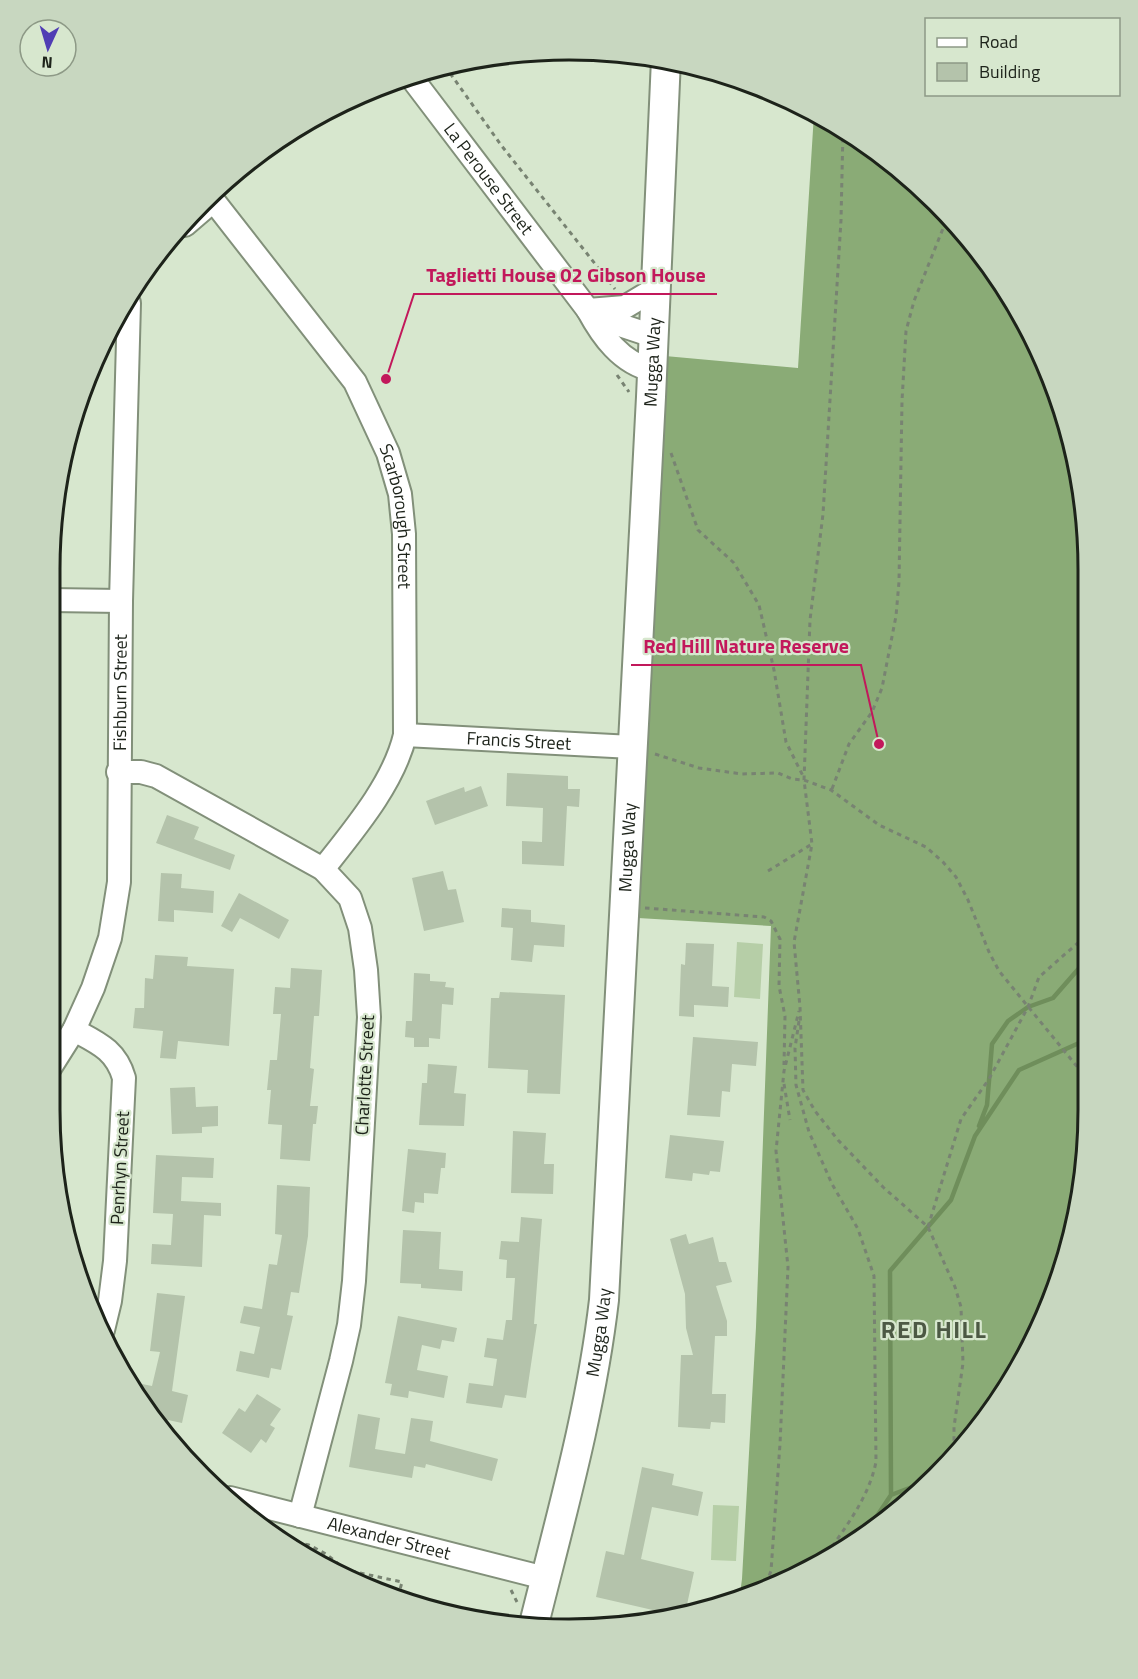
<svg xmlns="http://www.w3.org/2000/svg" width="1138" height="1679" font-family="'Titillium Web',sans-serif">
  <style>
    .green { fill: #b6cea7 }
    .forest { fill: #8aab76 }
    .lines { fill: none; stroke-linecap: round; stroke-linejoin: round }
    .stream { stroke: #6f8e5b; stroke-width: 4.5 }
    .building { fill: #b4c3ab }
    .minor-casing { stroke: #82907a; stroke-width: 26 }
    .major-casing { stroke: #82907a; stroke-width: 32 }
    .path { stroke: #788372; stroke-width: 3; stroke-dasharray: 4.5 4.5; stroke-linecap: butt }
    .minor { stroke: #fff; stroke-width: 22 }
    .major { stroke: #fff; stroke-width: 28 }
    .labels { text-anchor: middle; stroke-width: 4.5; stroke-linejoin: round; paint-order: stroke }
    .street-label { font-size: 18px; fill: #1d231a; stroke: #d7e7ce }
    .district-label { font-size: 24px; font-weight: bold; letter-spacing: 1.5px; fill: #4c5944; stroke: #d7e7ce }
    .rim { fill: none; stroke: #1d231a; stroke-width: 3 }
    .leader { fill: none; stroke: #c2185b; stroke-width: 2 }
    .callout-dot { fill: #c2185b; stroke: #d7e7ce; stroke-width: 2 }
    .callout-label { font-size: 20px; text-anchor: middle; font-weight: bold; fill: #c2185b; stroke: #d7e7ce; stroke-width: 4.5; stroke-linejoin: round; paint-order: stroke }
  </style>
  <rect width="100%" height="100%" fill="#d7e7ce"/>
  <path class="green" d="M 737,942 L 763,944 L 760,999 L 734,997 Z
    M 713,1505 L 739,1506 L 736,1561 L 711,1560 Z"/>
  <path class="forest" d="M 814,114 L 857,137 L 936,201 L 1001,280 L 1049,370 L 1078,467 L 1088,569 L 1088,1110 L 1079,1211 L 1035,1340 L 937,1477 L 828,1560 L 740,1594 L 742,1579 L 756,1327 L 771,926 L 638,918 L 665,356 L 798,368 Z"/>
  <g class="lines">
    <path class="stream" d="M 979,1126 L 987,1105 L 992,1044 L 1008,1021 L 1028,1007 L 1053,998 L 1088,958
      M 891,1495 L 890,1271 L 951,1200 L 975,1136 L 1019,1070 L 1088,1039
      M 867,1531 L 891,1495 L 936,1478"/>
  </g>
  <path class="building" d="M 507,773 L 568,776 L 568,789 L 580,789 L 579,807 L 567,806 L 564,866 L 522,864 L 522,841 L 542,842 L 543,808 L 506,806 Z
    M 481,786 L 488,806 L 435,825 L 426,801 L 464,787 L 465,792 Z
    M 167,815 L 199,827 L 194,839 L 235,855 L 230,870 L 156,843 Z
    M 443,871 L 448,890 L 456,889 L 464,922 L 424,931 L 412,878 Z
    M 161,873 L 182,874 L 181,888 L 214,891 L 213,913 L 174,910 L 174,922 L 158,921 Z
    M 239,893 L 289,920 L 279,939 L 240,918 L 232,932 L 221,926 Z
    M 502,908 L 531,910 L 531,922 L 565,925 L 564,947 L 534,945 L 532,962 L 511,960 L 513,928 L 501,927 Z
    M 686,943 L 714,944 L 712,986 L 729,987 L 728,1007 L 694,1005 L 694,1017 L 679,1016 L 681,964 L 685,965 Z
    M 155,955 L 188,957 L 187,966 L 234,969 L 229,1046 L 178,1041 L 176,1059 L 160,1058 L 163,1031 L 133,1028 L 135,1008 L 144,1008 L 145,978 L 153,979 Z
    M 291,968 L 322,970 L 319,1016 L 314,1016 L 310,1068 L 314,1069 L 310,1106 L 318,1106 L 316,1124 L 313,1124 L 310,1161 L 280,1159 L 282,1125 L 268,1124 L 271,1090 L 267,1090 L 270,1060 L 277,1060 L 281,1014 L 273,1014 L 275,987 L 290,988 Z
    M 414,973 L 430,974 L 430,981 L 446,982 L 445,987 L 454,988 L 453,1005 L 442,1004 L 440,1039 L 429,1038 L 429,1047 L 414,1047 L 414,1038 L 405,1037 L 406,1021 L 412,1021 Z
    M 500,992 L 565,995 L 560,1094 L 527,1093 L 528,1070 L 488,1068 L 491,998 L 499,998 Z
    M 693,1037 L 758,1042 L 756,1066 L 732,1064 L 730,1092 L 722,1091 L 720,1117 L 687,1115 Z
    M 428,1064 L 457,1066 L 454,1093 L 466,1094 L 464,1126 L 419,1125 L 422,1083 L 427,1083 Z
    M 195,1087 L 196,1107 L 218,1106 L 218,1126 L 202,1127 L 202,1133 L 172,1134 L 170,1088 Z
    M 513,1131 L 546,1133 L 544,1164 L 554,1164 L 553,1194 L 511,1193 Z
    M 670,1135 L 724,1141 L 720,1172 L 710,1171 L 709,1175 L 693,1173 L 692,1181 L 665,1178 Z
    M 408,1149 L 446,1153 L 445,1168 L 441,1168 L 438,1194 L 424,1193 L 424,1203 L 415,1202 L 414,1213 L 402,1211 Z
    M 156,1155 L 214,1158 L 213,1178 L 182,1177 L 181,1201 L 221,1203 L 221,1216 L 204,1215 L 202,1267 L 151,1264 L 152,1244 L 171,1245 L 173,1214 L 153,1213 Z
    M 277,1185 L 310,1187 L 308,1236 L 299,1293 L 291,1292 L 287,1315 L 293,1316 L 281,1370 L 271,1368 L 269,1378 L 236,1371 L 240,1351 L 254,1354 L 260,1327 L 240,1323 L 244,1306 L 262,1309 L 269,1264 L 277,1265 L 282,1235 L 275,1234 Z
    M 521,1217 L 542,1219 L 534,1324 L 537,1324 L 526,1398 L 505,1395 L 502,1408 L 466,1403 L 469,1383 L 493,1386 L 497,1359 L 484,1357 L 487,1338 L 503,1340 L 506,1320 L 512,1320 L 515,1278 L 506,1278 L 507,1260 L 499,1259 L 501,1241 L 519,1242 Z
    M 403,1230 L 441,1232 L 439,1269 L 463,1271 L 462,1291 L 421,1288 L 421,1284 L 400,1283 Z
    M 686,1234 L 689,1244 L 713,1237 L 719,1262 L 726,1262 L 732,1282 L 716,1286 L 727,1321 L 727,1336 L 715,1336 L 712,1394 L 726,1394 L 725,1423 L 711,1422 L 710,1429 L 678,1427 L 681,1355 L 693,1355 L 686,1328 L 685,1294 L 670,1239 Z
    M 157,1293 L 185,1296 L 172,1391 L 188,1395 L 182,1423 L 154,1417 L 138,1400 L 142,1384 L 152,1386 L 160,1352 L 150,1351 Z
    M 398,1316 L 457,1328 L 454,1342 L 442,1340 L 440,1349 L 422,1345 L 417,1370 L 448,1376 L 444,1398 L 409,1391 L 408,1398 L 390,1395 L 392,1384 L 385,1383 Z
    M 257,1394 L 281,1409 L 270,1425 L 275,1428 L 266,1443 L 261,1439 L 251,1453 L 222,1433 L 239,1408 L 245,1412 Z
    M 358,1414 L 380,1418 L 375,1449 L 405,1454 L 411,1418 L 433,1421 L 430,1441 L 498,1459 L 492,1481 L 426,1464 L 425,1468 L 414,1466 L 412,1478 L 349,1467 Z
    M 642,1467 L 674,1474 L 672,1485 L 703,1492 L 698,1516 L 652,1507 L 641,1559 L 694,1572 L 685,1614 L 679,1616 L 596,1597 L 606,1551 L 624,1555 Z"/>
  <g class="lines">
    <defs>
      <g id="minor">
        <path id="s1" d="M 411,77 L 588,310 C 602,336 621,363 652,370"/>
        <path id="s2" d="M 209,195 L 355,382 L 388,453 L 400,494 L 404,534 L 405,735 C 394,783 353,831 323,869"/>
        <path d="M 185,225 L 213,201"/>
        <path d="M 588,310 L 625,307 L 655,289"/>
        <path d="M 592,312 L 614,323 L 653,336"/>
        <path d="M 50,600 L 121,601"/>
        <path id="s3" d="M 405,735 L 632,747"/>
        <path d="M 118,772 L 141,772 L 156,776 L 323,869 L 350,898 L 360,928 L 366,970 L 369,1017 L 354,1281 L 349,1325 L 341,1361 L 300,1516"/>
        <path d="M 74,1030 C 98,1043 116,1050 124,1078 L 115,1261 L 110,1301 L 103,1330"/>
        <path id="s4" d="M 50,1068 L 74,1030 L 93,988 L 110,938 L 119,882 L 121,601 L 129,303"/>
        <path id="s5" d="M 230,1498 L 545,1578"/>
      </g>
      <g id="major">
        <path id="s6" d="M 533,1628 C 560,1519 591,1412 604,1300 L 651,397 L 666,59"/>
      </g>
    </defs>
    <use href="#minor" class="minor-casing"/>
    <use href="#major" class="major-casing"/>
    <path class="path" d="M 445,66 L 501,145 L 615,289
      M 843,129 L 841,220 L 823,514 L 810,620 L 804,780 L 812,844 L 794,942 L 800,1007 L 803,1090 L 815,1111 L 838,1140 L 883,1187 L 928,1227 L 955,1287 L 961,1307 L 963,1363 L 954,1427 L 954,1453
      M 617,375 L 629,392
      M 671,453 L 698,530 L 734,563 L 759,605 L 774,670 L 786,742 L 804,778
      M 655,754 L 699,768 L 742,774 L 778,773 L 792,779 L 804,780 L 831,790 L 879,825 L 926,847 L 943,862 L 956,877 L 968,900 L 989,952 L 999,971 L 1088,1080
      M 832,789 L 849,744 L 872,712 L 882,688 L 896,616 L 899,582 L 902,401 L 906,331 L 914,301 L 948,216
      M 768,871 L 812,844
      M 645,908 L 764,917 L 771,921 L 780,939 L 779,986 L 785,1016 L 784,1065
      M 799,1021 L 795,1048 L 796,1085 L 809,1132 L 832,1184 L 858,1229 L 874,1276 L 876,1462 C 868,1501 842,1531 821,1563
      M 784,1084 L 790,1120
      M 928,1227 L 961,1119 L 989,1079 L 1028,1007 L 1039,977 L 1088,934
      M 279,1538 L 309,1545 L 326,1554 L 346,1570 L 402,1582 L 398,1597
      M 766,1584 L 771,1571 L 780,1444 L 788,1267 L 776,1151 L 784,1071 L 799,1011
      M 511,1590 L 517,1602"/>
    <use href="#minor" class="minor"/>
    <use href="#major" class="major"/>
  </g>
  <g class="labels">
    <g class="street-label">
      <text dy="6" stroke="none"><textPath href="#s1" startOffset="128">La Perouse Street</textPath></text>
      <text dy="6" stroke="none"><textPath href="#s6" startOffset="1275">Mugga Way</textPath></text>
      <text dy="6" stroke="none"><textPath href="#s2" startOffset="380">Scarborough Street</textPath></text>
      <text dy="6" stroke="none"><textPath href="#s4" startOffset="390">Fishburn Street</textPath></text>
      <text dy="6" stroke="none"><textPath href="#s3" startOffset="114">Francis Street</textPath></text>
      <text dy="6" stroke="none"><textPath href="#s6" startOffset="789">Mugga Way</textPath></text>
      <text transform="translate(365 1075) rotate(-87)" y="6">Charlotte Street</text>
      <text transform="translate(120 1168) rotate(-87)" y="6">Penrhyn Street</text>
      <text dy="6" stroke="none"><textPath href="#s6" startOffset="303">Mugga Way</textPath></text>
      <text dy="6" stroke="none"><textPath href="#s5" startOffset="164">Alexander Street</textPath></text>
    </g>
    <g class="district-label">
      <text x="934" y="1338">RED HILL</text>
    </g>
  </g>
  <path d="M0 0H1138V1679H0ZM569 60H569A509 509 0 0 1 1078 569V1110A509 509 0 0 1 569 1619H569A509 509 0 0 1 60 1110V569A509 509 0 0 1 569 60Z" fill="#c8d7c0" fill-rule="evenodd"/>
  <path class="rim" d="M569 60H569A509 509 0 0 1 1078 569V1110A509 509 0 0 1 569 1619H569A509 509 0 0 1 60 1110V569A509 509 0 0 1 569 60Z"/>
  <path class="leader" d="M386 379L414 294H717M879 744L861 665H631"/>
  <g class="callout-dot">
    <circle cx="386" cy="379" r="6"/>
    <circle cx="879" cy="744" r="6"/>
  </g>
  <g class="callout-label">
    <text x="566" y="282">Taglietti House 02 Gibson House</text>
    <text x="746" y="653">Red Hill Nature Reserve</text>
  </g>
  <rect x="925" y="18" width="195" height="78" fill="#d7e7ce" stroke="#8d9986" stroke-width="1.5"/>
  <rect x="937" y="38" width="30" height="9" fill="#ffffff" stroke="#8d9986" stroke-width="1.5"/>
  <text x="979" y="48" font-size="18" fill="#1d231a">Road</text>
  <rect x="937" y="63" width="30" height="18" fill="#b4c3ab" stroke="#8d9986" stroke-width="1.5"/>
  <text x="979" y="78" font-size="18" fill="#1d231a">Building</text>
  <g transform="translate(48 48) rotate(184)"><circle r="28" fill="#d7e7ce" stroke="#8d9986" stroke-width="1.5"/>
  <path d="M0-4.5L10 22L0 15L-10 22Z" fill="#503db4"/>
  <text y="-9" font-size="16" font-weight="bold" text-anchor="middle" fill="#1d231a">N</text>
  </g>
</svg>
